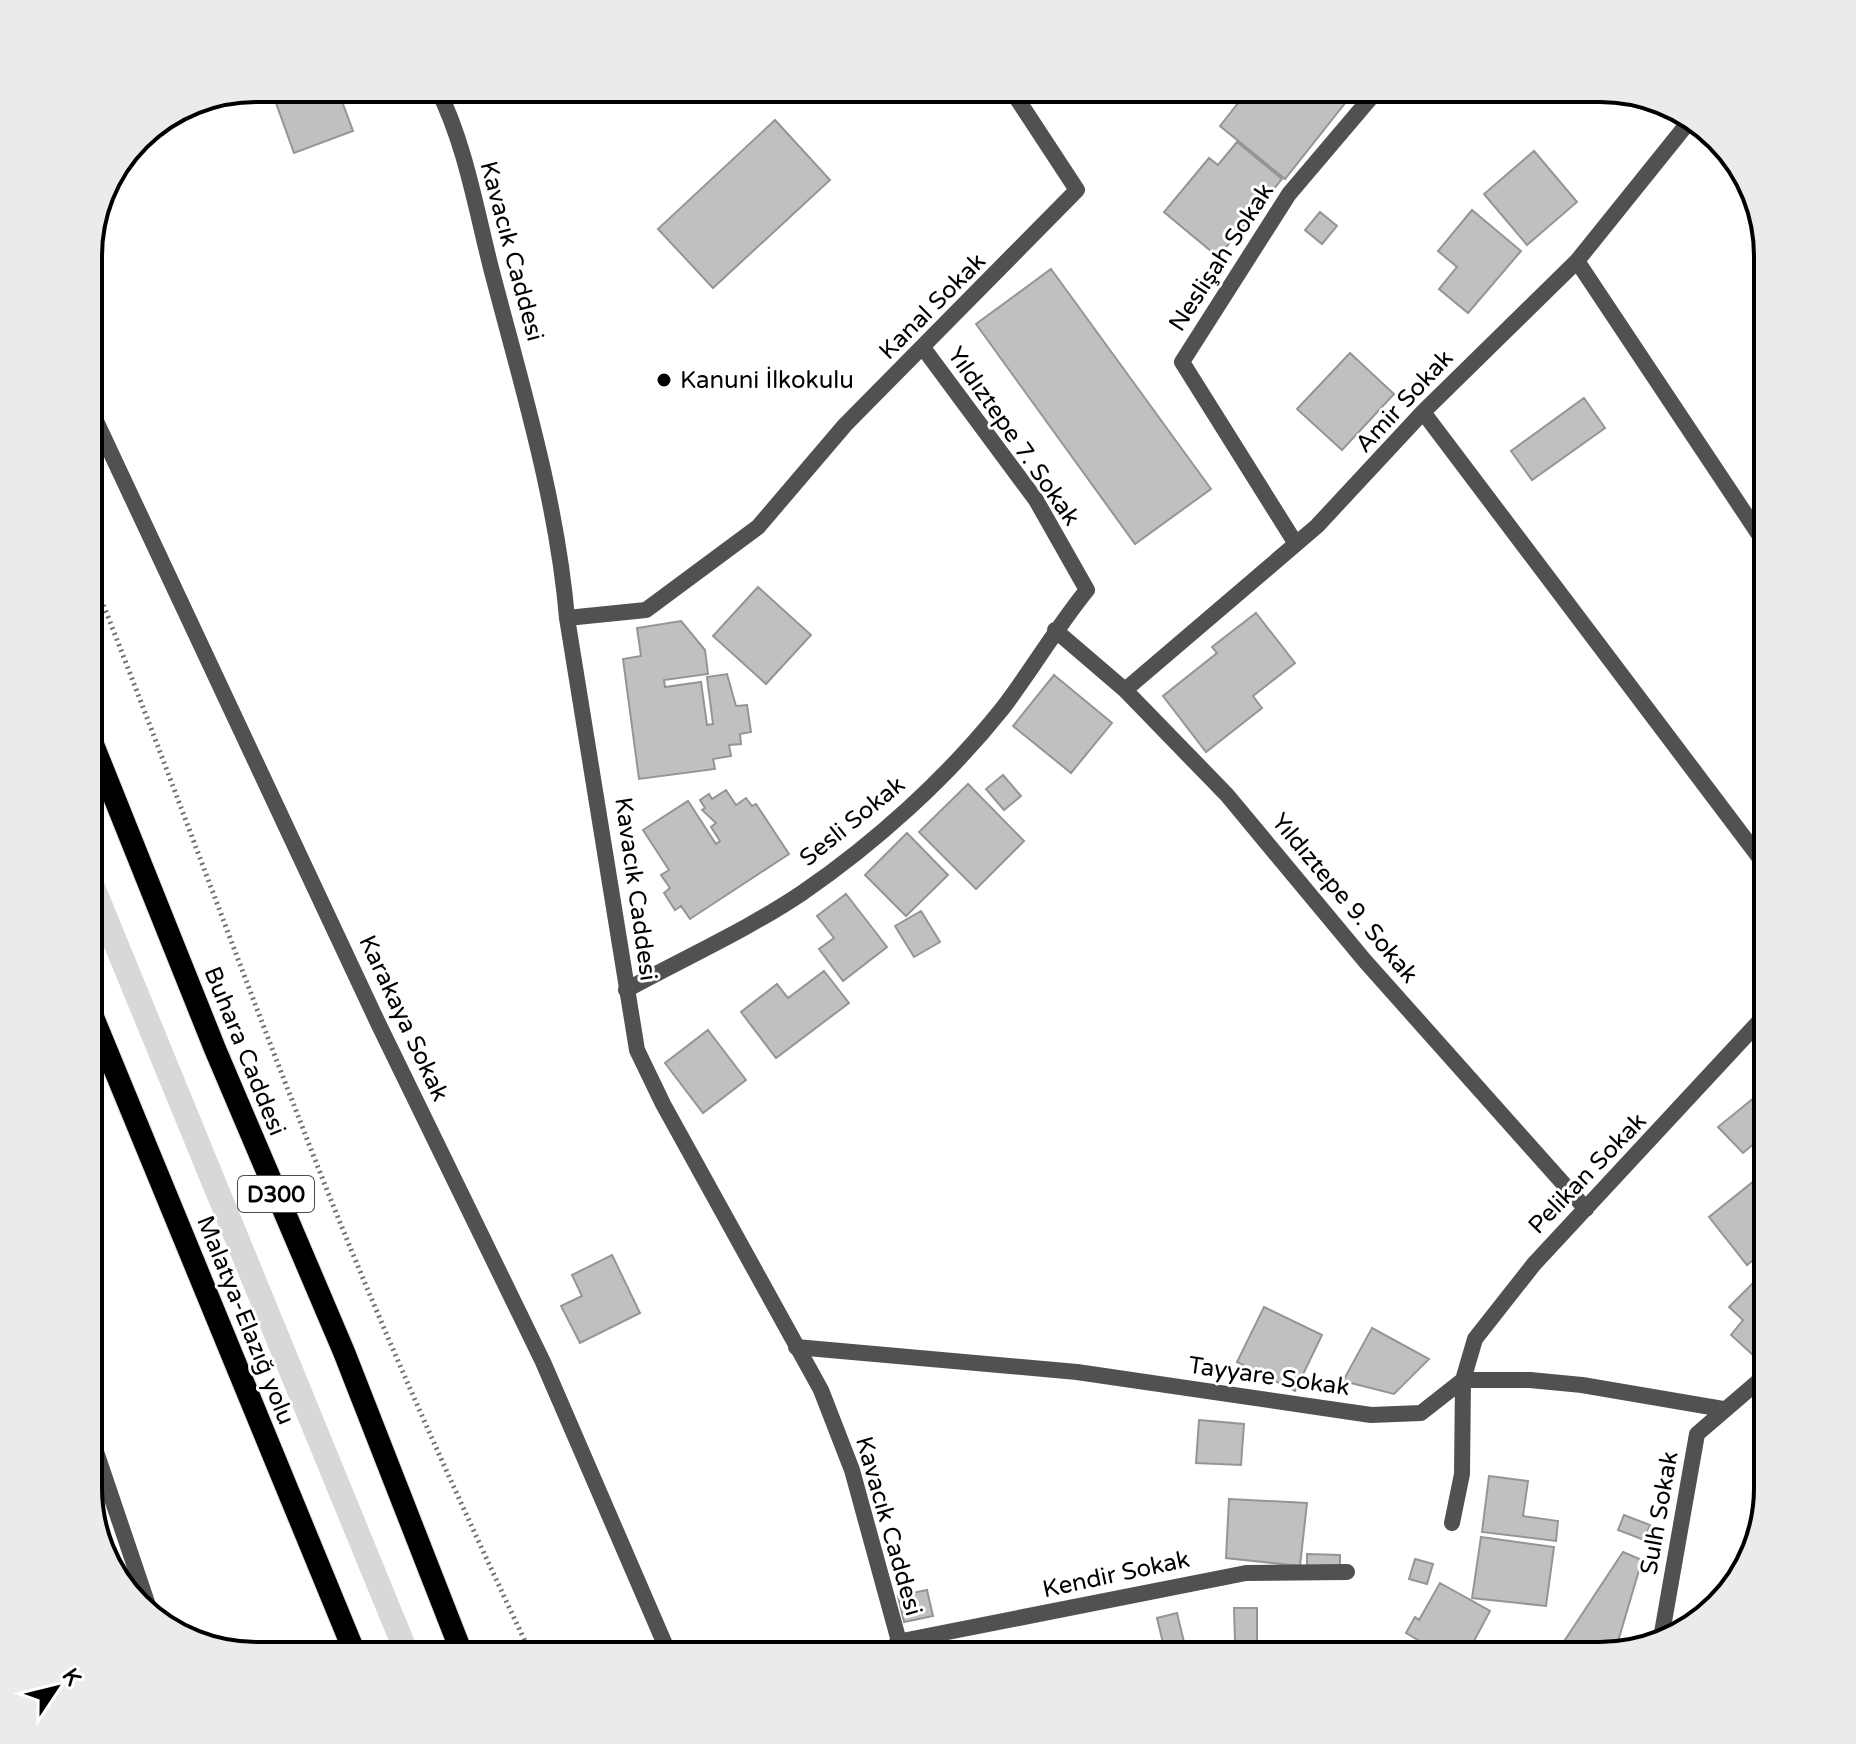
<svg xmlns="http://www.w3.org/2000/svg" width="1856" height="1744" font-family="'Varela Round',sans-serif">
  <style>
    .green { fill: #d8d8d8 }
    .building { fill: #c0c0c0; stroke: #959595; stroke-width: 2 }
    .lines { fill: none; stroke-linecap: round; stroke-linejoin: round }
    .trunk-casing { stroke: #dbdbdb; stroke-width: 24 }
    .path { stroke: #737373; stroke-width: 5; stroke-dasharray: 2 4; stroke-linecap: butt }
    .minor { stroke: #515151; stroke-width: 16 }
    .tertiary { stroke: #515151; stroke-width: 16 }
    .trunk { stroke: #000; stroke-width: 22 }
    .poi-dot { fill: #000; stroke: #fff; stroke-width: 3 }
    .labels { text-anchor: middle; stroke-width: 6; stroke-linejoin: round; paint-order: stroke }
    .shield { fill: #fff; stroke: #4c4c4c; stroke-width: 2 }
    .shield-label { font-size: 22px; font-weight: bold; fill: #000 }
    .street-label { font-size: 24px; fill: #000; stroke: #fff }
    .poi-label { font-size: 24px; fill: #000; stroke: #fff; text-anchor: start }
    .rim { fill: none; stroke: #000; stroke-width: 4 }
  </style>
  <rect width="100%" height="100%" fill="#fff"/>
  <path class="green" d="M 88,843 L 421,1656 L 395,1656 L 88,908 Z"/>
  <path class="building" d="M 270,88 L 252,100 L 245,90 L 256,88 Z
    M 318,88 L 337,88 L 353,131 L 294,153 L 276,103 Z
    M 1250,88 L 1357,88 L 1285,179 L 1220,126 Z
    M 775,120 L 830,180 L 713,288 L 658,229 Z
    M 1237,142 L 1282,179 L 1218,257 L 1164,212 L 1209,158 L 1218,165 Z
    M 1534,151 L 1577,202 L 1527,245 L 1484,194 Z
    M 1472,210 L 1521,251 L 1468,313 L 1439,289 L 1457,267 L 1438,251 Z
    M 1320,212 L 1337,226 L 1322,244 L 1305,230 Z
    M 1051,269 L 1211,489 L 1135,544 L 976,324 Z
    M 1350,353 L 1394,394 L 1342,450 L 1297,409 Z
    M 1584,398 L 1605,428 L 1532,480 L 1511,451 Z
    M 758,587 L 811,635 L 766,684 L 713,636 Z
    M 1256,613 L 1295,663 L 1253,696 L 1262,708 L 1206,752 L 1163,696 L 1217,653 L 1212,647 Z
    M 681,621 L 705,650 L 708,674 L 664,680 L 665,687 L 701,682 L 707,725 L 713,724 L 707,677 L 727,674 L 736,706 L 747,705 L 751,732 L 740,734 L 741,744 L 729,745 L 731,756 L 713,759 L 715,769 L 639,779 L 623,659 L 641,656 L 637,628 Z
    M 1054,675 L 1112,723 L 1071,773 L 1013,726 Z
    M 1003,775 L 1021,796 L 1004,810 L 986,789 Z
    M 968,784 L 1024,841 L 976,889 L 919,832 Z
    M 726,790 L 736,805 L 746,798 L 752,806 L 756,804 L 789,854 L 690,919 L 681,906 L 675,910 L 664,893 L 670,888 L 661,875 L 669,870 L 643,830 L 688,801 L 716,844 L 720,841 L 711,827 L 716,823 L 702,810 L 705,808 L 700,800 L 709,794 L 712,799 Z
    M 907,833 L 948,875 L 906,916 L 865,875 Z
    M 846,894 L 887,947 L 843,981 L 819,949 L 834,938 L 817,916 Z
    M 921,911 L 940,942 L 914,957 L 895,926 Z
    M 824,971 L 849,1003 L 776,1058 L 741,1012 L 777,984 L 788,998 Z
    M 708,1030 L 746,1080 L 703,1113 L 665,1063 Z
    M 1766,1088 L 1768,1132 L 1743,1153 L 1718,1127 Z
    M 1768,1161 L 1768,1185 L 1756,1171 Z
    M 1754,1181 L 1768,1198 L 1768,1248 L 1747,1265 L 1709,1217 Z
    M 612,1255 L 640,1313 L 580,1343 L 561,1306 L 582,1296 L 572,1275 Z
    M 1755,1281 L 1768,1291 L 1768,1340 L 1753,1355 L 1731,1335 L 1743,1320 L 1729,1307 Z
    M 1264,1307 L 1322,1335 L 1295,1391 L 1237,1362 Z
    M 1372,1328 L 1429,1359 L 1394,1394 L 1343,1381 Z
    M 1768,1402 L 1768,1423 L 1758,1411 Z
    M 1199,1420 L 1244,1424 L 1241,1465 L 1196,1463 Z
    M 1489,1476 L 1528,1481 L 1523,1516 L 1558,1521 L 1556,1541 L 1482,1532 Z
    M 1229,1499 L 1307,1503 L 1300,1566 L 1226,1558 Z
    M 1624,1515 L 1650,1525 L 1644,1540 L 1618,1530 Z
    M 1481,1537 L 1554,1547 L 1546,1606 L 1472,1598 Z
    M 1623,1552 L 1642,1560 L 1614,1655 L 1576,1656 L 1561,1646 Z
    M 1307,1554 L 1340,1555 L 1340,1568 L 1307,1567 Z
    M 1415,1559 L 1433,1564 L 1427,1584 L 1409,1579 Z
    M 1440,1583 L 1490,1611 L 1466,1656 L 1414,1656 L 1421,1642 L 1406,1633 L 1415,1617 L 1419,1620 Z
    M 927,1590 L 933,1616 L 904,1622 L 898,1596 Z
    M 1234,1608 L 1257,1608 L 1257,1642 L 1235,1642 Z
    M 1177,1613 L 1184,1642 L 1164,1647 L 1157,1618 Z"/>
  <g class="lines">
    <defs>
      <path id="trunk" d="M 88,732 L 215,1049 L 344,1352 L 463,1656
        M 88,1005 L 356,1656"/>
    </defs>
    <use href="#trunk" class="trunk-casing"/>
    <path class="path" d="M 88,566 C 160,747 226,931 297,1113 C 367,1297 448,1478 532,1656"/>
    <path class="minor" d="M 442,98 L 458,88
      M 1577,261 L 1768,548
      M 88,404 L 378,1023 L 543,1362 L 670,1656
      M 1423,412 L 1768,869
      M 1296,544 L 1182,362 L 1289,194 L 1379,88
      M 567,618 L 646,610 L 758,527 L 845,425 L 1077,190 L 1014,94 L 1020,88
      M 1055,630 L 1125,690 L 1227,795 L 1365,961 L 1586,1209
      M 1125,690 L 1317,526 L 1423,412 L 1577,261 L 1692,118
      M 626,990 C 684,958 747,930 802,893 C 875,843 947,778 1002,709 C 1032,670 1056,628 1087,590 L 1036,500 L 924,349
      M 796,1347 L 1077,1372 L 1371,1415 L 1421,1413 L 1463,1380 L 1530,1380 L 1582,1385 L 1723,1409
      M 1452,1523 L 1462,1474 L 1463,1380 L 1475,1339 L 1534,1264 L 1768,1012
      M 897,1642 L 1246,1573 L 1347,1572
      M 1660,1644 L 1697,1434 L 1768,1373"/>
    <path class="tertiary" d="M 437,88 C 465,143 476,209 491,268 C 521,383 557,500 567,618 L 637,1050 L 663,1104 L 821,1390 L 852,1470 L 903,1656
      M 88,1428 L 152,1617"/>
    <use href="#trunk" class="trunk"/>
  </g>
  <circle class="poi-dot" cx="664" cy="380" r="8"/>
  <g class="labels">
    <rect class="shield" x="238" y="1176" width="76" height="36" rx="6"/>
    <g class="shield-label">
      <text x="276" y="1202">D300</text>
    </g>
    <g class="street-label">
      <text transform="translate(512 251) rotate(75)" y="8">Kavacık Caddesi</text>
      <text transform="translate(1221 257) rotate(-57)" y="8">Neslişah Sokak</text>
      <text transform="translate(932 306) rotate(-45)" y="8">Kanal Sokak</text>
      <text transform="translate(1404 401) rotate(-47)" y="8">Amir Sokak</text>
      <text transform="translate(1014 436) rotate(55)" y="8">Yıldıztepe 7. Sokak</text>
      <text transform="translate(852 821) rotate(-39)" y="8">Sesli Sokak</text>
      <text transform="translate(636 889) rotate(82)" y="8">Kavacık Caddesi</text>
      <text transform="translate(1345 898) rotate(50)" y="8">Yıldıztepe 9. Sokak</text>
      <text transform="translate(404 1018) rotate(65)" y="8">Karakaya Sokak</text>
      <text transform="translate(245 1051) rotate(68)" y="8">Buhara Caddesi</text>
      <text transform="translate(1587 1173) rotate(-46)" y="8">Pelikan Sokak</text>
      <text transform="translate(246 1320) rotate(68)" y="8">Malatya-Elazığ yolu</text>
      <text transform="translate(1269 1376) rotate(8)" y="8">Tayyare Sokak</text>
      <text transform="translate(1659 1513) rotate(-80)" y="8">Sulh Sokak</text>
      <text transform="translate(889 1526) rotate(74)" y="8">Kavacık Caddesi</text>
      <text transform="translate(1116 1574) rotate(-12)" y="8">Kendir Sokak</text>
    </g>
    <g class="poi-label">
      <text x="680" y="388">Kanuni İlkokulu</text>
    </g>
  </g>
  <path d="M0 0H1856V1744H0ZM256 102H1600A154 154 0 0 1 1754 256V1488A154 154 0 0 1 1600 1642H256A154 154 0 0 1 102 1488V256A154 154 0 0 1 256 102Z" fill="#ebebeb" fill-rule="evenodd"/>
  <path class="rim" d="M256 102H1600A154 154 0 0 1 1754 256V1488A154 154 0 0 1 1600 1642H256A154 154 0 0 1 102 1488V256A154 154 0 0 1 256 102Z"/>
  <g transform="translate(56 1688) rotate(55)" stroke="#ffffff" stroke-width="6" paint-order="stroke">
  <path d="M0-6L14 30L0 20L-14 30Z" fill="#000000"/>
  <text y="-12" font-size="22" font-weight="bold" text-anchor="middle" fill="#000000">K</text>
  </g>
</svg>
